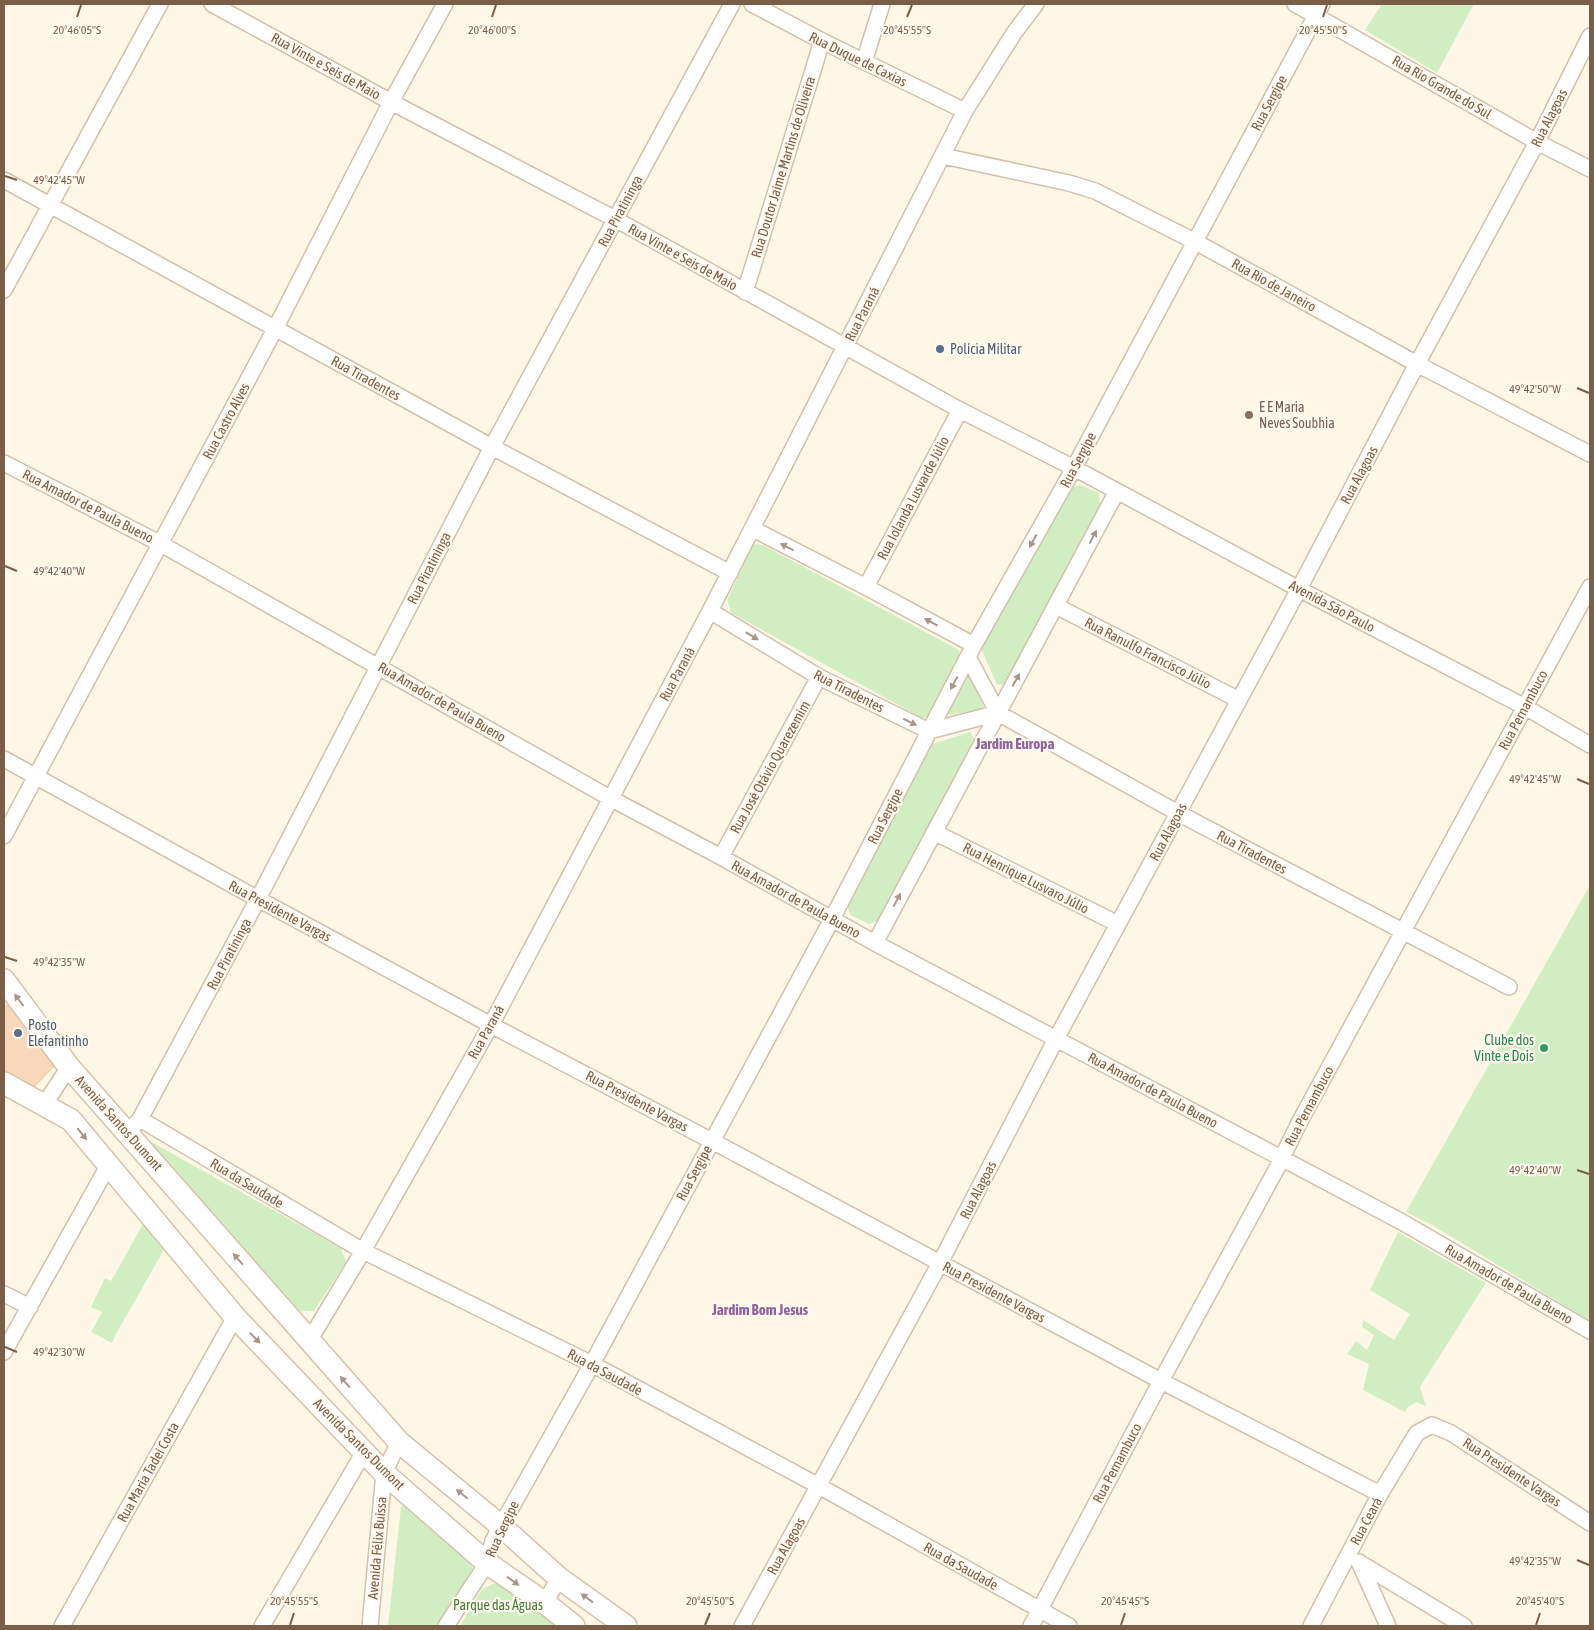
<svg xmlns="http://www.w3.org/2000/svg" width="1594" height="1630" font-family="'Asap Condensed',sans-serif">
  <style>
    .green { fill: #d1eec3 }
    .building { fill: #f7d8bb; stroke: #ebc09a }
    .lines { fill: none; stroke-linecap: round; stroke-linejoin: round }
    .street-casing { stroke: #d2c0aa; stroke-width: 18 }
    .secondary-casing { stroke: #d8c2aa; stroke-width: 24 }
    .street { stroke: #fff; stroke-width: 15 }
    .secondary { stroke: #fff; stroke-width: 21 }
    .oneway { fill: #a99688 }
    .ticks { fill: none; stroke: #7b5e48; stroke-width: 2 }
    .service-dot { fill: #5c6f8a; stroke: #fffaef; stroke-width: 2 }
    .education-dot { fill: #8d6e63; stroke: #fffaef; stroke-width: 2 }
    .leisure-dot { fill: #2e9e5b; stroke: #fffaef; stroke-width: 2 }
    .labels { text-anchor: middle; stroke-width: 4.5; stroke-linejoin: round; paint-order: stroke }
    .street-label { font-size: 14px; fill: #7b5e48; stroke: #fffaef }
    .service-label { font-size: 14px; fill: #4e5e75; stroke: #fffaef; text-anchor: start }
    .education-label { font-size: 14px; fill: #785e54; stroke: #fffaef; text-anchor: start }
    .leisure-label { font-size: 14px; fill: #27864d; stroke: #fffaef; text-anchor: end }
    .park-label { font-size: 14px; fill: #497c3c; stroke: #fffaef }
    .neighbourhood-label { font-size: 15px; font-weight: bold; fill: #90639f; stroke: #fffaef }
    .ticks-label { font-size: 12px; text-anchor: middle; fill: #7b5e48; stroke: #fffaef; stroke-width: 4.5; stroke-linejoin: round; paint-order: stroke }
  </style>
  <rect width="100%" height="100%" fill="#fef7e6"/>
  <path class="green" d="M 1382,4 L 1474,4 L 1437,73 L 1365,30 Z
    M 1080,485 L 1099,493 L 1100,505 L 1005,684 L 997,685 L 981,648 L 1068,489 Z
    M 754,544 L 763,545 L 959,650 L 961,659 L 931,716 L 922,718 L 731,613 L 727,600 Z
    M 969,675 L 985,709 L 950,715 L 945,712 L 963,676 Z
    M 970,732 L 974,739 L 880,920 L 869,924 L 850,915 L 847,905 L 929,745 Z
    M 1590,885 L 1590,1321 L 1432,1225 L 1406,1212 Z
    M 148,1140 L 341,1248 L 346,1262 L 314,1311 L 296,1311 Z
    M 143,1224 L 165,1248 L 116,1334 L 112,1343 L 91,1332 L 102,1312 L 91,1307 L 105,1278 L 111,1281 Z
    M 1398,1232 L 1486,1283 L 1420,1387 L 1426,1406 L 1416,1402 L 1408,1407 L 1405,1412 L 1363,1390 L 1369,1364 L 1347,1354 L 1356,1341 L 1367,1350 L 1374,1335 L 1362,1327 L 1363,1320 L 1394,1340 L 1410,1314 L 1370,1290 Z
    M 404,1504 L 473,1563 L 472,1569 L 438,1626 L 388,1626 L 401,1507 Z
    M 504,1583 L 563,1626 L 460,1626 L 482,1589 L 493,1584 Z"/>
  <path class="building" d="M 8,1004 L 53,1057 L 54,1066 L 35,1086 L 25,1085 L 4,1073 L 4,1008 Z"/>
  <g class="lines">
    <defs>
      <path id="street" d="M 212,4 L 391,102 L 615,219 L 960,410 L 1074,468 L 1299,589 L 1525,707 L 1590,745
        M 752,4 L 822,41 L 965,111
        M 1295,4 L 1537,142 L 1590,169
        M 864,62 L 882,4
        M 943,156 L 1069,183 L 1095,191 L 1194,241 L 1417,364 L 1590,454
        M 4,180 L 492,447 L 730,573
        M 4,290 L 160,4
        M 745,292 L 822,41
        M 4,463 L 161,544 L 610,798 L 721,857 L 875,943 L 1402,1222 L 1590,1331
        M 753,529 L 866,587 L 974,645
        M 866,587 L 960,410
        M 1056,606 L 1239,700
        M 710,611 L 819,677 L 929,731 L 998,713
        M 968,657 L 998,713 L 1178,813 L 1509,987
        M 4,759 L 258,899 L 491,1025 L 712,1141 L 1161,1381 L 1380,1494
        M 934,832 L 1118,924
        M 4,836 L 275,329 L 391,102 L 445,4
        M 721,857 L 819,677
        M 875,943 L 1117,491
        M 44,1105 L 69,1067
        M 140,1119 L 363,1251 L 592,1364 L 819,1486 L 1069,1626
        M 128,1132 L 140,1119 L 258,899 L 492,447 L 732,4
        M 4,1294 L 30,1307
        M 309,1341 L 363,1251 L 491,1025 L 710,611 L 965,111 L 1014,33 L 1036,4
        M 4,1352 L 108,1166
        M 1359,1562 L 1388,1626
        M 1360,1563 L 1464,1626
        M 545,1603 L 559,1578
        M 62,1626 L 235,1317
        M 262,1626 L 364,1452
        M 370,1626 L 384,1473 L 399,1442
        M 446,1626 L 487,1563 L 493,1541 L 501,1526 L 592,1364 L 832,919 L 974,645 L 1074,468 L 1322,4
        M 742,1626 L 940,1263 L 1056,1039 L 1299,589 L 1417,364 L 1537,142 L 1590,36
        M 1031,1626 L 1161,1381 L 1277,1168 L 1299,1123 L 1590,587
        M 1311,1626 L 1380,1494 L 1417,1433 L 1432,1425 L 1451,1433 L 1590,1523"/>
      <path id="secondary" d="M 4,980 L 69,1067 L 399,1442 L 501,1526 L 559,1578 L 626,1626
        M 4,1083 L 71,1120 L 235,1317 L 384,1473 L 487,1563 L 545,1603 L 574,1626"/>
    </defs>
    <use href="#street" class="street-casing"/>
    <use href="#secondary" class="secondary-casing"/>
    <use href="#street" class="street"/>
    <use href="#secondary" class="secondary"/>
  </g>
  <defs><path id="oneway-solid" d="M-6-.8H1V-3.2L6.5 0L1 3.2V.8H-6Z" transform="scale(1.25)"/></defs>
  <g class="oneway">
    <use href="#oneway-solid" transform="translate(1093 537) rotate(-62)"/>
    <use href="#oneway-solid" transform="translate(1033 541) rotate(119)"/>
    <use href="#oneway-solid" transform="translate(787 547) rotate(-153)"/>
    <use href="#oneway-solid" transform="translate(931 622) rotate(-151)"/>
    <use href="#oneway-solid" transform="translate(752 636) rotate(31)"/>
    <use href="#oneway-solid" transform="translate(1016 680) rotate(-61)"/>
    <use href="#oneway-solid" transform="translate(954 683) rotate(118)"/>
    <use href="#oneway-solid" transform="translate(910 722) rotate(26)"/>
    <use href="#oneway-solid" transform="translate(897 900) rotate(-62)"/>
    <use href="#oneway-solid" transform="translate(19 1000) rotate(-127)"/>
    <use href="#oneway-solid" transform="translate(82 1134) rotate(51)"/>
    <use href="#oneway-solid" transform="translate(238 1259) rotate(-131)"/>
    <use href="#oneway-solid" transform="translate(255 1338) rotate(46)"/>
    <use href="#oneway-solid" transform="translate(345 1382) rotate(-131)"/>
    <use href="#oneway-solid" transform="translate(462 1494) rotate(-141)"/>
    <use href="#oneway-solid" transform="translate(513 1581) rotate(35)"/>
    <use href="#oneway-solid" transform="translate(587 1598) rotate(-144)"/>
  </g>
  <path class="ticks" d="M 77,17 L 81,5M 492,17 L 496,5M 907,17 L 912,5M 1323,17 L 1327,5M 5,176 L 17,180M 1577,388 L 1589,393M 5,566 L 17,571M 1577,779 L 1589,784M 5,957 L 17,961M 1577,1170 L 1589,1174M 5,1347 L 17,1352M 1577,1560 L 1589,1565M 290,1625 L 294,1613M 705,1625 L 710,1613M 1121,1625 L 1125,1613M 1536,1625 L 1540,1613"/>
  <g class="service-dot">
    <circle cx="940" cy="349" r="5"/>
    <circle cx="18" cy="1033" r="5"/>
  </g>
  <circle class="education-dot" cx="1249" cy="415" r="5"/>
  <circle class="leisure-dot" cx="1544" cy="1048" r="5"/>
  <g class="labels">
    <g class="street-label">
      <text transform="translate(858 59) rotate(26)" y="5">Rua Duque de Caxias</text>
      <text transform="translate(326 66) rotate(29)" y="5">Rua Vinte e Seis de Maio</text>
      <text transform="translate(1442 87) rotate(30)" y="5">Rua Rio Grande do Sul</text>
      <text transform="translate(1269 103) rotate(-62)" y="5">Rua Sergipe</text>
      <text transform="translate(1549 118) rotate(-63)" y="5">Rua Alagoas</text>
      <text transform="translate(783 167) rotate(-73)" y="5">Rua Doutor Jaime Martins de Oliveira</text>
      <text transform="translate(620 211) rotate(-62)" y="5">Rua Piratininga</text>
      <text transform="translate(683 257) rotate(29)" y="5">Rua Vinte e Seis de Maio</text>
      <text transform="translate(1274 285) rotate(29)" y="5">Rua Rio de Janeiro</text>
      <text transform="translate(862 314) rotate(-63)" y="5">Rua Paraná</text>
      <text transform="translate(366 378) rotate(29)" y="5">Rua Tiradentes</text>
      <text transform="translate(226 421) rotate(-62)" y="5">Rua Castro Alves</text>
      <text transform="translate(1078 460) rotate(-62)" y="5">Rua Sergipe</text>
      <text transform="translate(1359 475) rotate(-62)" y="5">Rua Alagoas</text>
      <text transform="translate(913 498) rotate(-62)" y="5">Rua Iolanda Lusvarde Júlio</text>
      <text transform="translate(88 506) rotate(27)" y="5">Rua Amador de Paula Bueno</text>
      <text transform="translate(429 568) rotate(-63)" y="5">Rua Piratininga</text>
      <text transform="translate(1332 606) rotate(28)" y="5">Avenida São Paulo</text>
      <text transform="translate(1148 653) rotate(27)" y="5">Rua Ranulfo Francisco Júlio</text>
      <text transform="translate(677 674) rotate(-62)" y="5">Rua Paraná</text>
      <text transform="translate(849 691) rotate(27)" y="5">Rua Tiradentes</text>
      <text transform="translate(442 702) rotate(30)" y="5">Rua Amador de Paula Bueno</text>
      <text transform="translate(1523 710) rotate(-62)" y="5">Rua Pernambuco</text>
      <text transform="translate(770 767) rotate(-61)" y="5">Rua José Otávio Quarezemim</text>
      <text transform="translate(885 816) rotate(-63)" y="5">Rua Sergipe</text>
      <text transform="translate(1168 832) rotate(-62)" y="5">Rua Alagoas</text>
      <text transform="translate(1252 852) rotate(28)" y="5">Rua Tiradentes</text>
      <text transform="translate(1026 878) rotate(27)" y="5">Rua Henrique Lusvaro Júlio</text>
      <text transform="translate(796 899) rotate(29)" y="5">Rua Amador de Paula Bueno</text>
      <text transform="translate(280 911) rotate(28)" y="5">Rua Presidente Vargas</text>
      <text transform="translate(229 954) rotate(-62)" y="5">Rua Piratininga</text>
      <text transform="translate(486 1032) rotate(-61)" y="5">Rua Paraná</text>
      <text transform="translate(1153 1090) rotate(28)" y="5">Rua Amador de Paula Bueno</text>
      <text transform="translate(637 1101) rotate(28)" y="5">Rua Presidente Vargas</text>
      <text transform="translate(1309 1106) rotate(-62)" y="5">Rua Pernambuco</text>
      <text transform="translate(119 1123) rotate(48)" y="5">Avenida Santos Dumont</text>
      <text transform="translate(694 1173) rotate(-62)" y="5">Rua Sergipe</text>
      <text transform="translate(247 1183) rotate(31)" y="5">Rua da Saudade</text>
      <text transform="translate(978 1190) rotate(-63)" y="5">Rua Alagoas</text>
      <text transform="translate(1509 1284) rotate(30)" y="5">Rua Amador de Paula Bueno</text>
      <text transform="translate(994 1292) rotate(28)" y="5">Rua Presidente Vargas</text>
      <text transform="translate(605 1372) rotate(28)" y="5">Rua da Saudade</text>
      <text transform="translate(359 1444) rotate(45)" y="5">Avenida Santos Dumont</text>
      <text transform="translate(1117 1463) rotate(-62)" y="5">Rua Pernambuco</text>
      <text transform="translate(148 1472) rotate(-61)" y="5">Rua Maria Tadei Costa</text>
      <text transform="translate(1512 1472) rotate(33)" y="5">Rua Presidente Vargas</text>
      <text transform="translate(1366 1521) rotate(-62)" y="5">Rua Ceará</text>
      <text transform="translate(502 1529) rotate(-65)" y="5">Rua Sergipe</text>
      <text transform="translate(786 1546) rotate(-61)" y="5">Rua Alagoas</text>
      <text transform="translate(377 1548) rotate(-85)" y="5">Avenida Félix Buissa</text>
      <text transform="translate(961 1566) rotate(29)" y="5">Rua da Saudade</text>
    </g>
    <g class="service-label">
      <text x="950" y="354">Polícia Militar</text>
      <text x="28" y="1030">Posto<tspan x="28" dy="16">Elefantinho</tspan></text>
    </g>
    <g class="education-label">
      <text x="1259" y="412">E E Maria<tspan x="1259" dy="16">Neves Soubhia</tspan></text>
    </g>
    <g class="leisure-label">
      <text x="1534" y="1045">Clube dos<tspan x="1534" dy="16">Vinte e Dois</tspan></text>
    </g>
    <g class="park-label">
      <text x="498" y="1610">Parque das Águas</text>
    </g>
    <g class="neighbourhood-label">
      <text x="1015" y="749">Jardim Europa</text>
      <text x="760" y="1315">Jardim Bom Jesus</text>
    </g>
  </g>
  <g class="ticks-label">
    <text x="77" y="34">20°46'05"S</text>
    <text x="492" y="34">20°46'00"S</text>
    <text x="907" y="34">20°45'55"S</text>
    <text x="1323" y="34">20°45'50"S</text>
    <text x="59" y="184">49°42'45"W</text>
    <text x="1535" y="393">49°42'50"W</text>
    <text x="59" y="575">49°42'40"W</text>
    <text x="1535" y="783">49°42'45"W</text>
    <text x="59" y="966">49°42'35"W</text>
    <text x="1535" y="1174">49°42'40"W</text>
    <text x="59" y="1356">49°42'30"W</text>
    <text x="1535" y="1565">49°42'35"W</text>
    <text x="294" y="1605">20°45'55"S</text>
    <text x="710" y="1605">20°45'50"S</text>
    <text x="1125" y="1605">20°45'45"S</text>
    <text x="1540" y="1605">20°45'40"S</text>
  </g>
  <rect width="1594" height="1630" fill="none" stroke="#7b5e48" stroke-width="10"/>
</svg>
